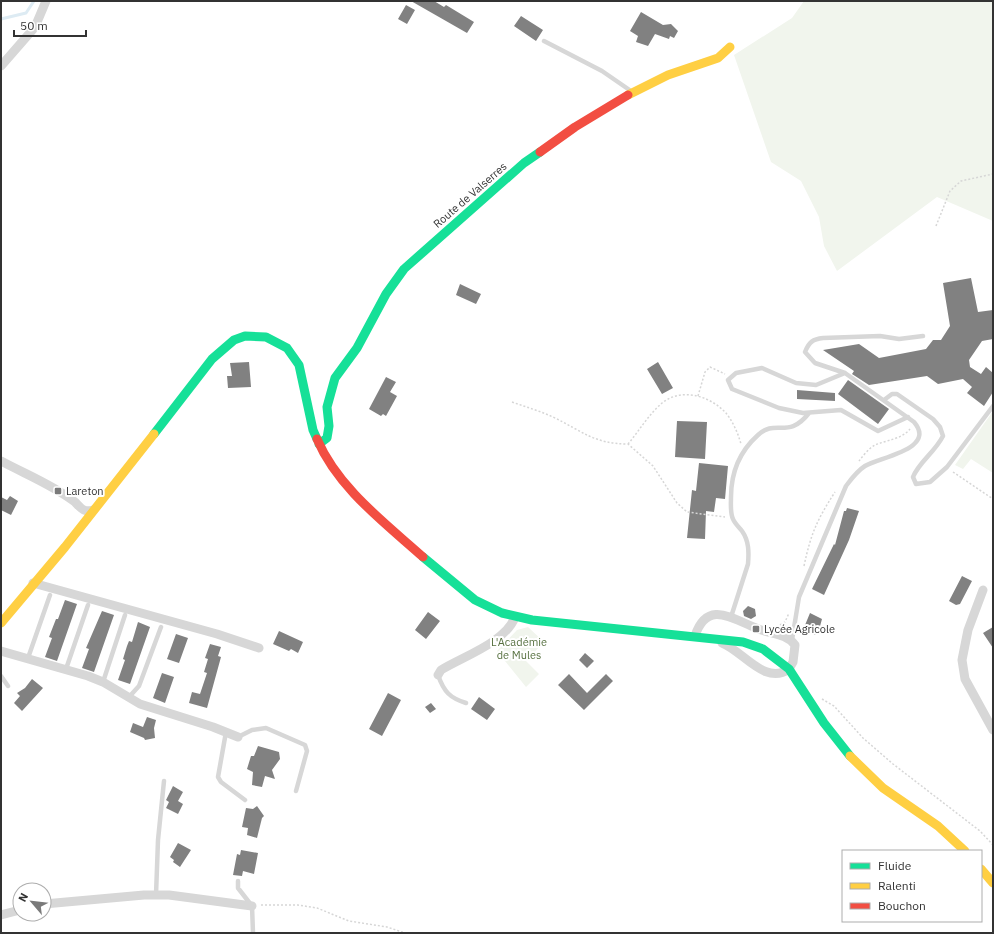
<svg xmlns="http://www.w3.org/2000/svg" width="994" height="934" font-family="'IBM Plex Sans',sans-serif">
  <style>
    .green { fill: #f1f5ed }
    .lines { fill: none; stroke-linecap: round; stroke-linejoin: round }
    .stream { stroke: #ddebf3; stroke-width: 3 }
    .building { fill: #818181 }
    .path { stroke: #d6d6d6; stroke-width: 1.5; stroke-dasharray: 2 2; stroke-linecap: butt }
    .lane { stroke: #d7d7d7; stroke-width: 4.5 }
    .street { stroke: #d7d7d7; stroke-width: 9 }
    .fast { stroke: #16e098; stroke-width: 9 }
    .slow { stroke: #ffcf43; stroke-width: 9 }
    .jam { stroke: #f24e42; stroke-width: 9 }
    .poi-dot { fill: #7a7a7a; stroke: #fff; stroke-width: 1.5 }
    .labels { text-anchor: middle; stroke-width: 4; stroke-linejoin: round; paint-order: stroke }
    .street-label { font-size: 11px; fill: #333; stroke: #fff }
    .poi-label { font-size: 11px; fill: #333; stroke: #fff; text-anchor: start }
    .park-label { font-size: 11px; fill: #56703f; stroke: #fff }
  </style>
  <rect width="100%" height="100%" fill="#fff"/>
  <path class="green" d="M 804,1 L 993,1 L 993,221 L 937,197 L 837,271 L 824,246 L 819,217 L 801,181 L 771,162 L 734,55 L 792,18 Z
    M 993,411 L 993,473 L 971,459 L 963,469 L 955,465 Z
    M 528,627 L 544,642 L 526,661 L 539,674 L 526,687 L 497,651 L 517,630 Z"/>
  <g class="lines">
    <path class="stream" d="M 1,19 L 26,13 L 34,1"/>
  </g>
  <path class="building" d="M 411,1 L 434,1 L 444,7 L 446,5 L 474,22 L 467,33 Z
    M 406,5 L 415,10 L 407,24 L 398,19 Z
    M 641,12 L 663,25 L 671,24 L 678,31 L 674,38 L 670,36 L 669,39 L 655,34 L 648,46 L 636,42 L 638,36 L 630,31 Z
    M 521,16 L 543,30 L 536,41 L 514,26 Z
    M 971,278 L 978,312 L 993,310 L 993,339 L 982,341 L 969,360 L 970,367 L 981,374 L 986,367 L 993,373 L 993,392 L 984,406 L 967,393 L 972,387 L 963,379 L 938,384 L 927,376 L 869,385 L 852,374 L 854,371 L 823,350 L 859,344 L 879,358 L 926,349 L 933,340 L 941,340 L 950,326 L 943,283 Z
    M 460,284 L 481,294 L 476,304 L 456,295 Z
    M 249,362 L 251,387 L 228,388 L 227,376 L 232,376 L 230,363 Z
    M 658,362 L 673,388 L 662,394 L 647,369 Z
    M 386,377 L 396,382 L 390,392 L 397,396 L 386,416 L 383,414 L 381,416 L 369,409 Z
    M 848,380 L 889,409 L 878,424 L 838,394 Z
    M 797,390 L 835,393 L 835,401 L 797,399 Z
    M 677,421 L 707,422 L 705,459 L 675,457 Z
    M 699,463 L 728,466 L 725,499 L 716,498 L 714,512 L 706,511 L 705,539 L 687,538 L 692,490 L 696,491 Z
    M 10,496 L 18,501 L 11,515 L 1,510 L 1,497 L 7,500 Z
    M 847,508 L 859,511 L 849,540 L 824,595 L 812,589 L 834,544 L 835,545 L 844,511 L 846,511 Z
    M 962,576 L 972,581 L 960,604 L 956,605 L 949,601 Z
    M 65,600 L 77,604 L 57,661 L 45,657 L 52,638 L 49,637 L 56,619 L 58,619 Z
    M 748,606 L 755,609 L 756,616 L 751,619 L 744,616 L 743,611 Z
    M 102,611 L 114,615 L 94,672 L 82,668 L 89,649 L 86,648 Z
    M 428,612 L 440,621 L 426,639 L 415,630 Z
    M 810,613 L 822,619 L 819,630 L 815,635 L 803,630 Z
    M 138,622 L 150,627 L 130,684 L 118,680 L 125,660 L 123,659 L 127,646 L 129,641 L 132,642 Z
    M 993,627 L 993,648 L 983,633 Z
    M 279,631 L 303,642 L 298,653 L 291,649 L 289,651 L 273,644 Z
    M 176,634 L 188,638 L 179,663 L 167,659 Z
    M 210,644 L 221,647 L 218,656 L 221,657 L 207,708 L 189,703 L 192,692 L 200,694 L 207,673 L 204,672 L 208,659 L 205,658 Z
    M 585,653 L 594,661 L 587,668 L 579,660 Z
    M 162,673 L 174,677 L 165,703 L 153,698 Z
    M 569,674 L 587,693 L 606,674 L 613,681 L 584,710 L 558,685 Z
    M 32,679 L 43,688 L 22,711 L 14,703 L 20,696 L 17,693 L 25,688 Z
    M 388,693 L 401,700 L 382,736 L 369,729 Z
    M 479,697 L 495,709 L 487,720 L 471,709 Z
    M 431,703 L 436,709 L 430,713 L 425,707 Z
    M 147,717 L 156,720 L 154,728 L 155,738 L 145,740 L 144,738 L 130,732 L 133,723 L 143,727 Z
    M 258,746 L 279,752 L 280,759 L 272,770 L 275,779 L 265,776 L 262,787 L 252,785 L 253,772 L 247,769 L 251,756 L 254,756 Z
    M 173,786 L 183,792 L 178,801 L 183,804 L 178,814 L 166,808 L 169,802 L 166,800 Z
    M 257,806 L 264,816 L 262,818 L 257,838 L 247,835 L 248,828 L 242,827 L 246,808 L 253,809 Z
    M 178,843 L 191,850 L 180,867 L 173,862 L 174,860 L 170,857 Z
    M 241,850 L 258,853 L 254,874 L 243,871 L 242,876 L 233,875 L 237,854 L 240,855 Z"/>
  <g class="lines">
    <path class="path" d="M 936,226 L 950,191 L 961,181 L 993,174
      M 698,396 L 705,372 L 710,367 L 725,374
      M 512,402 C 526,407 540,411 553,417 C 582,431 594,444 628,444 L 653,466 L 677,503 L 687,512 L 725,517
      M 628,444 C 639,431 649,414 662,403 C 682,387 710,396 726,413 C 733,422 738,433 741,444
      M 859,461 C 863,456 869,448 875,445 C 887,440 902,439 910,429
      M 953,472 L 993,499
      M 804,566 C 811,533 817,520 835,492
      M 780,625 L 785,622 L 789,613
      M 822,699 L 834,706 L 863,738 L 893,764 L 980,831 L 993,845
      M 261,905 L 298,905 L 317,908 L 349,921 L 387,927 L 405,933"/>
    <path class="lane" d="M 544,41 L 602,71 L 631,91
      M 845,373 L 816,385 L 796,383 L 762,368 L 736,373 L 728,380 L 732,389 L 779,408 L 803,413 L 841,410 L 878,431 L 908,417
      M 884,400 L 892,394 L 897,394 L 933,419 L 940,427 L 943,436 C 935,452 919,462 913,477 L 916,484 L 930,482 L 947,467 L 993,406
      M 731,617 L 748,564 C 749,552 749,541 742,531 C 739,527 735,524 733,519 C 730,513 731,504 731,497 C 731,472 739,452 758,435 C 776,418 788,440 809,413
      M 792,640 L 799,597 L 846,486 C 852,478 857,471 865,466 C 880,457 937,449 914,422 L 845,373 L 815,363 L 805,352 C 809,342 813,339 823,338 L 880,336 L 899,339 L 923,336
      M 28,658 L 50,595
      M 66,669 L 88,605
      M 438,675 C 444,692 450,698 466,703
      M 1,676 L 8,686
      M 103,682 L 125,615
      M 129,697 L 139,686 L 161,627
      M 226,732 L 218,777 L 221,782 L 245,800
      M 238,737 L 252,730 L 266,728 L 305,745 L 307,751 L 296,791
      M 238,881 L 238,888 L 252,906 L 253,933
      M 156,895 L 158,840 L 164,781"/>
    <path class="street" d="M 1,66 L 35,27 L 46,1
      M 1,461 C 25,474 53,485 75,502 C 81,508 84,513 93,510
      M 33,583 L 217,634 L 259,648
      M 983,590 L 968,630 L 962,660 L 965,679 L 993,730
      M 695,636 C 707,600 731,618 756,628 C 769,634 786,633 795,645 L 793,662 L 789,669 C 765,686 743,651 722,643
      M 1,651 L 88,676 L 103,682 L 140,704 L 213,727 L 238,737
      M 438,675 L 441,670 C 464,656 506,642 515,617
      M 44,904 L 144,895 L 169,895 L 252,906
      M 1,915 L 20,910"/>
    <path class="fast" d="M 154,434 L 212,359 L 234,340 L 245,336 L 266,337 L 287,348 L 299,365 L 313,430 L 317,439
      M 319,444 L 327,438 L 329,426 L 327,407 L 335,378 L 357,348 L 386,294 L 404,269 L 524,163 L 540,152
      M 423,557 L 475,600 L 502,613 L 532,620 L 743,642 L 763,649 L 789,669 L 824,723 L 850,756"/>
    <path class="slow" d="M 628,95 L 668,75 L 718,58 L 730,47
      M 1,623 L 65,547 L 154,434
      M 850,756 L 883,788 L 938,826 L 965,851
      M 981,869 L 993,883"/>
    <path class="jam" d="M 540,152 L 575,127 L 628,95
      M 317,439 C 338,488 384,522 423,557"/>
  </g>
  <g class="poi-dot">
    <rect x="54" y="487" width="8" height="8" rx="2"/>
    <rect x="752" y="625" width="8" height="8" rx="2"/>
  </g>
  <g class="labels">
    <g class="street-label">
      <text transform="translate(470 195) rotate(-41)" y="4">Route de Valserres</text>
    </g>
    <g class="poi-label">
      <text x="66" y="495">Lareton</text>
      <text x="764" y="633">Lycée Agricole</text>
    </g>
    <g class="park-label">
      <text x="519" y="646">L'Académie<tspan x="519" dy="13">de Mules</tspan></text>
    </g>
  </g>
  <rect width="994" height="934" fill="none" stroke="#333333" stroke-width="4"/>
  <rect x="842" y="850" width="140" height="72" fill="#ffffff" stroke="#adadad"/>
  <rect x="850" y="863" width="20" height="6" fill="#16e098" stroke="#adadad"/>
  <text x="878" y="870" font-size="12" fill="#333333">Fluide</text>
  <rect x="850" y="883" width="20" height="6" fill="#ffcf43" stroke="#adadad"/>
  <text x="878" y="890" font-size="12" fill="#333333">Ralenti</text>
  <rect x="850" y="903" width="20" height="6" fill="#f24e42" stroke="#adadad"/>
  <text x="878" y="910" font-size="12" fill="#333333">Bouchon</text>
  <g transform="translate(32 902) rotate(298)"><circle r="19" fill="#ffffff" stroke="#adadad"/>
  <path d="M0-3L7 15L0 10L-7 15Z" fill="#7a7a7a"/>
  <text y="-6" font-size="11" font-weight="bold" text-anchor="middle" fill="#333333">N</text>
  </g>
  <path d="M14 30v6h72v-6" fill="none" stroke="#333333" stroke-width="2"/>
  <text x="20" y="30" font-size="12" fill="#333333" stroke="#ffffff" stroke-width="3" paint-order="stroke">50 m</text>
</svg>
